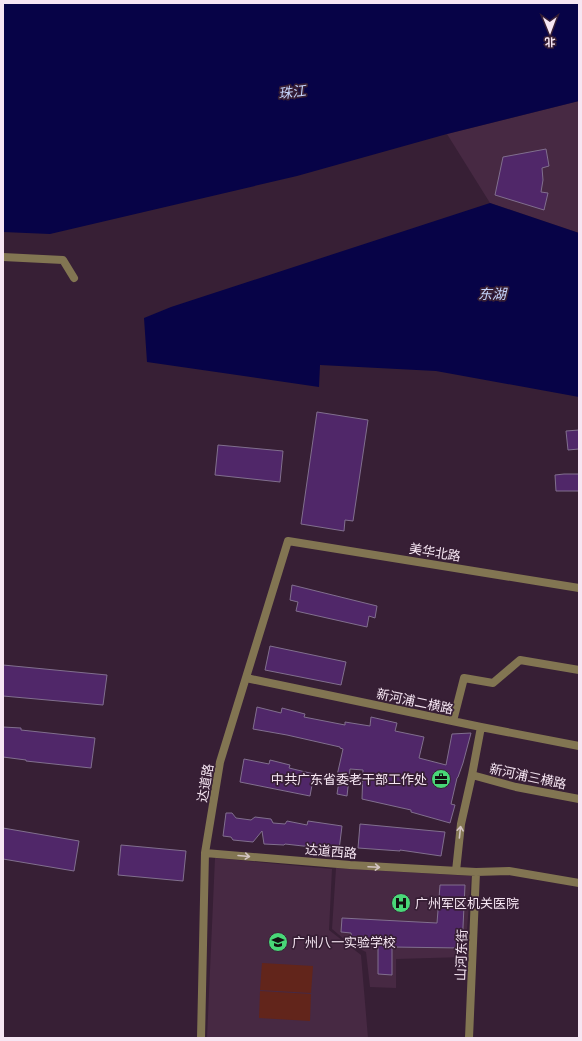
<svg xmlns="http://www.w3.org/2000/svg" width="582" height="1041" font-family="'Open Sans','Noto Sans SC',sans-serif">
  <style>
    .built { fill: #472943 }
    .green { fill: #62251b }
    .water { fill: #070347 }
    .building { fill: #502769; stroke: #816f8e }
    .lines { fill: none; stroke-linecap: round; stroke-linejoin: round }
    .minor { stroke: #827552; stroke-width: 8 }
    .oneway { stroke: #d3c4c3 }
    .labels { text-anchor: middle; stroke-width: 3.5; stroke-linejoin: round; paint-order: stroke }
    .street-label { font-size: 13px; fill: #f6e6f3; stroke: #371f35 }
    .poi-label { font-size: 13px; fill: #f6e6f3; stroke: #371f35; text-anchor: start }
    .water-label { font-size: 14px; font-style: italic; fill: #c5d3fb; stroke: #371f35 }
  </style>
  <rect width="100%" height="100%" fill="#371f35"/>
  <path class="built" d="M 579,101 L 579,233 L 490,203 L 447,134 Z
    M 215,858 L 332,869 L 329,930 L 361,955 L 368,1038 L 207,1038 Z
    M 336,868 L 471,876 L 465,957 L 396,959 L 396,988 L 370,987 L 366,952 L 350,944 L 332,929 Z"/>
  <path class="green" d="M 262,963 L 313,966 L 311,993 L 260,990 Z
    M 260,991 L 311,994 L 310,1021 L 259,1018 Z"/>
  <path class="water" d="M 3,3 L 579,3 L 579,101 L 447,134 L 297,176 L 50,234 L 3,232 Z
    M 490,203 L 579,233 L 579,397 L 436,371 L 320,365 L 319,387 L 147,362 L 144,318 L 171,307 Z"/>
  <path class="building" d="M 546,149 L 549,166 L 542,168 L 543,180 L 541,192 L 548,193 L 544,210 L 495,195 L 503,157 Z
    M 317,412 L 368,420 L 353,521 L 345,520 L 344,531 L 301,524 Z
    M 579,430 L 579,449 L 568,450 L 566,431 Z
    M 218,445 L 283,451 L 280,482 L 215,475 Z
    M 564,474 L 579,474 L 579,491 L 556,491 L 555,475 Z
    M 292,585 L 377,606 L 375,618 L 369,616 L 367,627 L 296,611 L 298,602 L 290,600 Z
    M 270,646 L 346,662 L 341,685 L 265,670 Z
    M 3,665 L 107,675 L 103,705 L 3,696 Z
    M 257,707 L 281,713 L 282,708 L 305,714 L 304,717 L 345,725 L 345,722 L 370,726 L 371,717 L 397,723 L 395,731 L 424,737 L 419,758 L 446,765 L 452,734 L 471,733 L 463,763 L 458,777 L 457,778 L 451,804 L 455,805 L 450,823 L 411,812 L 411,810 L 362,799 L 363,770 L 350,769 L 347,796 L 337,794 L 339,781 L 336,780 L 343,749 L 340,748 L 340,747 L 287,735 L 253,729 Z
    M 3,727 L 21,728 L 21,730 L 95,738 L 91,768 L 26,761 L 26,760 L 3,757 Z
    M 244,759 L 269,764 L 270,760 L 290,765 L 289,768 L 314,774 L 310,796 L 240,782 Z
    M 226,813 L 232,813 L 236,818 L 251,820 L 255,817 L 271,819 L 273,823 L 285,824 L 287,821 L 307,825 L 308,821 L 342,826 L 339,850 L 285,844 L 284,845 L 264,844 L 262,831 L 253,842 L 233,840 L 231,837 L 223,836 Z
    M 360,824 L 445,832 L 441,856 L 400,850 L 400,851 L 358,848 Z
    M 3,828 L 79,841 L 74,871 L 3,859 Z
    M 121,845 L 186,851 L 183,881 L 118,875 Z
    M 440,885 L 465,885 L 462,948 L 392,947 L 392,975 L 378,974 L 378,945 L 353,944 L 351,933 L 341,932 L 342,918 L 437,923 Z"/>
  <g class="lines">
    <path class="minor" d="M 3,257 L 63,260 L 74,278
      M 246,678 L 481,727 L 579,746
      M 453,721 L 464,678 L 493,683 L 520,660 L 579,670
      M 472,775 L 516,787 L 579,799
      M 205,853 L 350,865 L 476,872 L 509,871 L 579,883
      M 456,871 L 461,824 L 472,775 L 481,727
      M 201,1038 L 205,853 L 220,762 L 288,541 L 579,588
      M 469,1038 L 476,872"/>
  </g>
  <defs><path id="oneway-shaft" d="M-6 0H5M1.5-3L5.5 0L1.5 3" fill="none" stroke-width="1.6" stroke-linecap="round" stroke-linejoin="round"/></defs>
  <g class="oneway">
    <use href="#oneway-shaft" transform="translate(460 832) rotate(-84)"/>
    <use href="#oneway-shaft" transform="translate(244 856) rotate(5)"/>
    <use href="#oneway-shaft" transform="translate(374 867) rotate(3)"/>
  </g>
  <defs>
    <symbol id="office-disc" viewBox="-11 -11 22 22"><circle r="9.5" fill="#49d778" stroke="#371f35"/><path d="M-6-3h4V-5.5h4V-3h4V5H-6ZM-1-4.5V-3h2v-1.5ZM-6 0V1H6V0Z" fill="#111"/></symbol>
    <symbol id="hospital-disc" viewBox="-11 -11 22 22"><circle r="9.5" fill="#49d778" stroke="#371f35"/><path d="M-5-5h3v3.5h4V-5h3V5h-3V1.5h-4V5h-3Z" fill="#111"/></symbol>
    <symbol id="school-disc" viewBox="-11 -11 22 22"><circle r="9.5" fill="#49d778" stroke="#371f35"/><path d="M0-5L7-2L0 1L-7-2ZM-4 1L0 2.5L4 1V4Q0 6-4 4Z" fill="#111"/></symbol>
  </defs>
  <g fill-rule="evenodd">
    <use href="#office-disc" x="430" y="768" width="22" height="22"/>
    <use href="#hospital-disc" x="390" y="892" width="22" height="22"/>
    <use href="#school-disc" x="267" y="931" width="22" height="22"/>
  </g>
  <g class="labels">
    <g class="street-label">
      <text transform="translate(435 552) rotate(9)" y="5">美华北路</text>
      <text transform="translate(415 701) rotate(12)" y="5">新河浦二横路</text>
      <text transform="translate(528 776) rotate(12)" y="5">新河浦三横路</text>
      <text transform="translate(205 783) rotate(-80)" y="5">达道路</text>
      <text transform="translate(331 851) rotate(5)" y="5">达道西路</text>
      <text transform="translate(461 955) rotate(-88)" y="5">山河东街</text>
    </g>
    <g class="poi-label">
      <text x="427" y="784" text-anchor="end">中共广东省委老干部工作处</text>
      <text x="415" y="908">广州军区机关医院</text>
      <text x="292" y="947">广州八一实验学校</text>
    </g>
    <g class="water-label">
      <text transform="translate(292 92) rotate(-7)" y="5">珠江</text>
      <text x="492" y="299">东湖</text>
    </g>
  </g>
  <rect width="582" height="1041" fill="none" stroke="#f6e6f3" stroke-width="8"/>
  <g transform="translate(550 32) rotate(179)" stroke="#371f35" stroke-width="3" paint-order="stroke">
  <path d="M0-3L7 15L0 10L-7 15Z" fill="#f6e6f3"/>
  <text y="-6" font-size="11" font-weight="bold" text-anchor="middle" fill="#f6e6f3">北</text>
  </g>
</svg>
